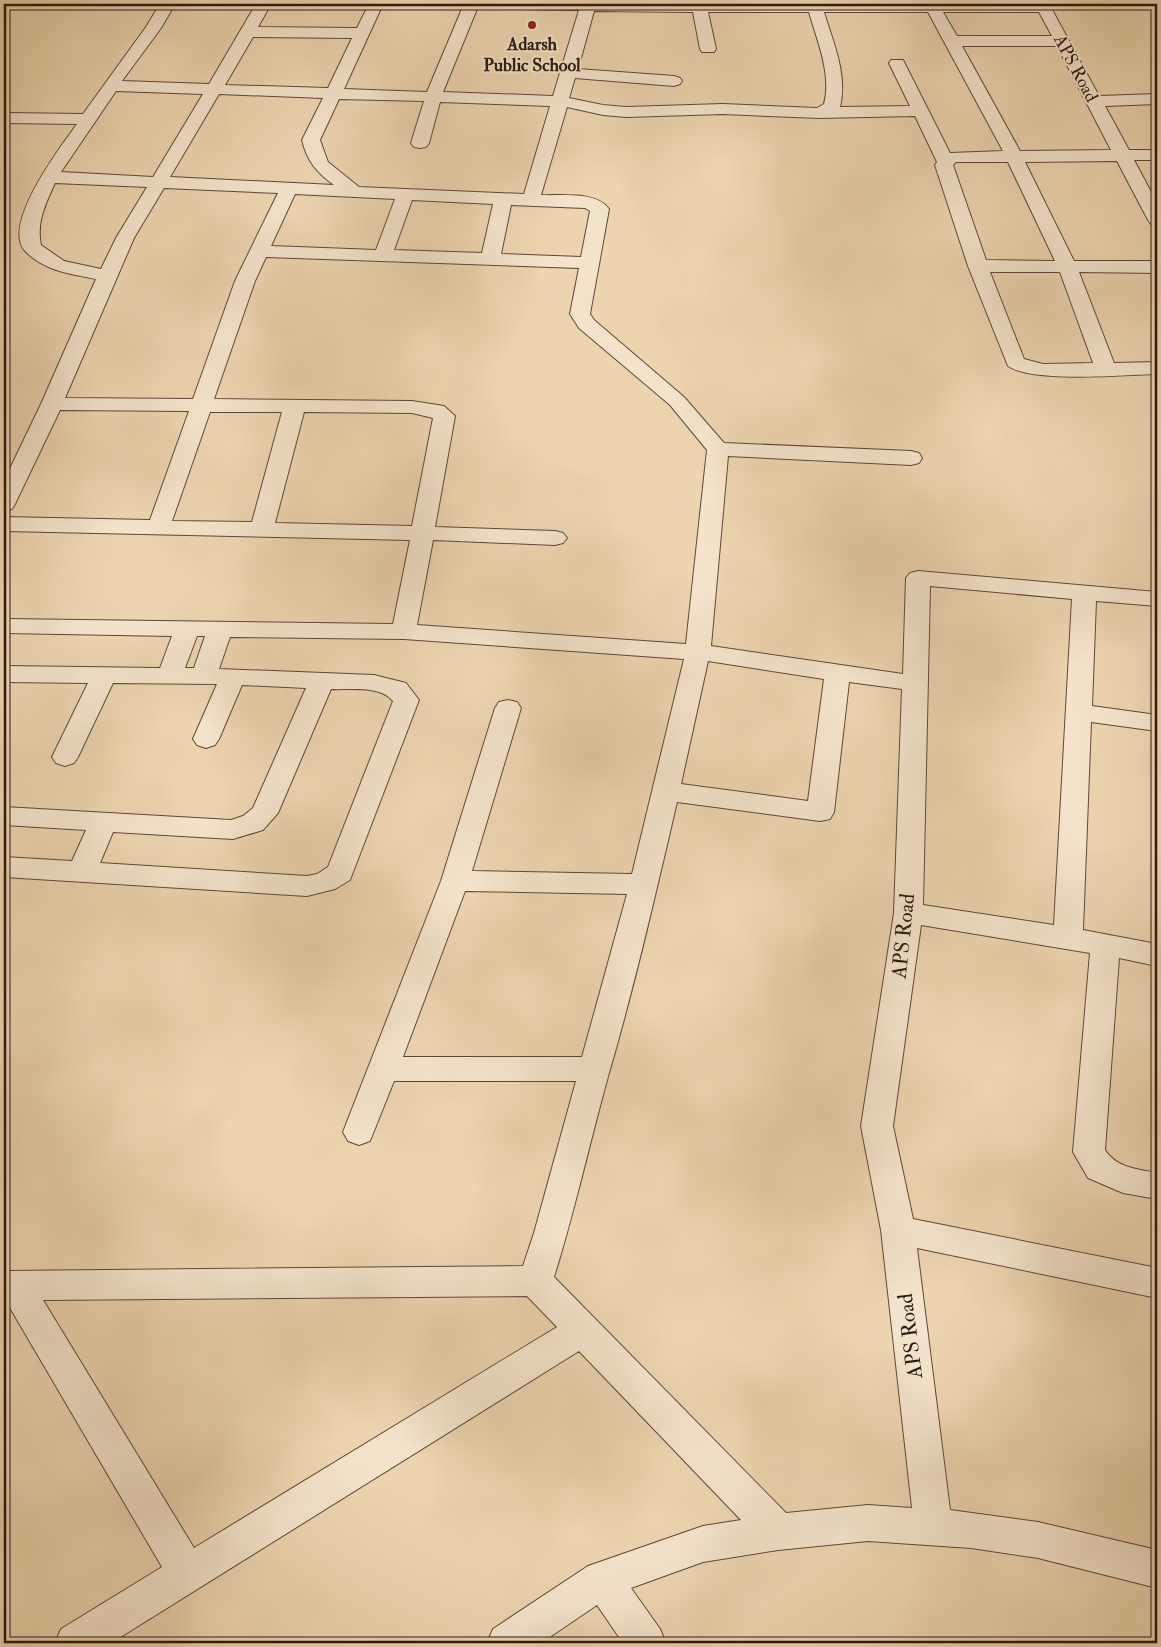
<svg xmlns="http://www.w3.org/2000/svg" width="1161" height="1647" font-family="'IM FELL Double Pica',serif">
  <style>
    .lines { fill: none; stroke-linecap: round; stroke-linejoin: round }
    .minor-casing { stroke: #5c4839; stroke-width: 2 }
    .minor { fill: #f2e3ca; fill-rule: evenodd }
    .poi-dot { fill: #8f2418; stroke: #f2e3ca; stroke-width: 2 }
    .labels { text-anchor: middle; stroke-width: 4; stroke-linejoin: round; paint-order: stroke }
    .far-poi-label { font-size: 18px; font-weight: bold; fill: #2c1a12; stroke: #f2e3ca }
    .far-street-label { font-size: 18px; fill: #2c1a12; stroke: #f2e3ca }
    .street-label { font-size: 21px; fill: #2c1a12; stroke: #f2e3ca }
  </style>
  <rect width="100%" height="100%" fill="#ebd4ae"/>
  <filter id="stains"><feTurbulence type="fractalNoise" baseFrequency=".004" numOctaves="4"/><feColorMatrix values="0 0 0 0 .2 0 0 0 0 .09 0 0 0 0 .02 0 0 0 .5 -.17"/></filter>
  <radialGradient id="worn" r=".72"><stop offset=".6" stop-color="#630" stop-opacity="0"/><stop offset="1" stop-color="#630" stop-opacity=".3"/></radialGradient>
  <g class="lines">
    <defs>
      <path id="minor" d="M 160,4 L 175,4 L 161,28 L 122,81 L 209,84 L 256,4 L 271,4 L 258,27 L 357,28 L 369,4 L 383,4 L 344,89 L 427,92 L 464,4 L 479,4 L 443,92 L 553,96 L 579,10 L 521,9 L 516,7 L 514,4 L 1049,4 L 1099,96 L 1157,94 L 1157,104 L 1105,106 L 1129,150 L 1157,150 L 1157,160 L 1134,160 L 1157,203 L 1157,225 L 1151,224 L 1148,220 L 1117,161 L 1025,162 L 1074,261 L 1157,261 L 1157,273 L 1079,272 L 1114,363 L 1157,362 L 1157,374 C 1124,375 1032,383 1008,366 L 968,266 L 935,165 L 937,162 L 915,116 L 819,118 L 723,114 L 626,117 L 603,115 L 567,107 L 541,195 C 561,196 597,191 609,209 L 590,314 L 594,320 L 684,397 L 724,443 L 911,451 L 919,453 L 922,458 L 919,463 L 911,465 L 728,456 L 711,646 L 903,674 L 906,578 L 910,573 L 918,571 L 1157,592 L 1157,606 L 1096,601 L 1092,706 L 1157,715 L 1157,731 L 1091,722 L 1083,930 L 1157,944 L 1157,966 L 1119,958 L 1105,1150 C 1117,1168 1137,1169 1157,1173 L 1157,1199 L 1123,1193 L 1088,1178 L 1073,1152 L 1090,953 L 921,925 L 893,1126 L 913,1219 L 1157,1268 L 1157,1298 L 917,1248 L 950,1510 L 1038,1522 L 1157,1550 L 1157,1588 L 1038,1558 L 971,1548 L 868,1541 L 778,1550 L 703,1562 L 631,1588 L 660,1629 L 666,1643 L 623,1643 L 597,1605 L 541,1643 L 487,1643 L 493,1629 L 588,1566 L 703,1526 L 741,1520 L 579,1351 L 111,1643 L 55,1643 L 61,1629 L 162,1567 L 6,1301 L 4,1301 L 4,1271 L 523,1266 L 534,1233 L 576,1081 L 394,1081 L 370,1141 L 359,1145 L 348,1141 L 343,1132 L 441,881 L 495,708 L 499,702 L 508,700 L 517,702 L 521,708 L 472,871 L 632,874 L 684,659 L 404,639 L 230,637 L 219,669 L 374,675 L 406,683 L 419,700 L 350,880 L 335,889 L 307,896 L 4,877 L 4,857 L 72,861 L 86,830 L 4,825 L 4,807 L 231,820 L 243,816 L 253,808 L 306,688 L 242,685 L 219,739 L 215,745 L 206,748 L 197,745 L 193,739 L 217,684 L 113,683 L 78,757 L 74,763 L 65,766 L 56,763 L 52,757 L 88,683 L 4,682 L 4,666 L 160,668 L 172,636 L 4,633 L 4,619 L 393,624 L 410,540 L 4,531 L 4,517 L 150,520 L 189,411 L 60,410 L 15,504 L 12,509 L 4,511 L 4,481 L 41,404 L 96,279 C 71,274 44,271 25,251 C 1,225 61,146 77,124 L 4,123 L 4,113 L 83,114 L 146,27 ZM 594,11 L 693,12 L 700,49 L 702,52 L 714,52 L 716,49 L 708,12 L 809,12 C 817,41 832,74 824,104 L 817,108 L 723,104 L 626,107 L 603,105 L 569,98 L 575,78 L 674,86 L 680,84 L 682,81 L 680,78 L 674,76 L 578,69 ZM 824,12 L 928,12 L 1003,151 L 950,153 L 903,60 L 891,60 L 889,63 L 910,106 L 840,107 C 848,75 833,42 824,12 ZM 943,12 L 1039,12 L 1052,36 L 957,36 ZM 253,37 L 352,38 L 328,88 L 225,85 ZM 962,46 L 1057,46 L 1111,150 L 1020,151 ZM 116,91 L 203,94 L 153,177 L 61,172 ZM 219,94 L 323,98 L 302,140 C 307,161 317,173 334,185 L 170,177 ZM 339,99 L 424,101 L 411,143 L 414,147 L 420,148 L 426,147 L 429,143 L 440,102 L 550,106 L 524,194 L 359,187 L 328,162 L 320,140 ZM 956,162 L 1008,162 L 1055,261 L 986,260 L 953,165 ZM 55,183 L 147,187 L 116,238 L 101,269 L 64,261 L 41,245 C 36,222 46,203 55,183 ZM 164,188 L 278,193 L 235,281 L 193,399 L 65,398 L 134,238 ZM 295,194 L 395,199 L 376,250 L 271,246 ZM 412,200 L 493,204 L 482,253 L 394,250 ZM 511,205 L 585,208 L 590,211 L 581,257 L 501,254 ZM 266,257 L 579,268 L 570,314 L 579,328 L 670,405 L 707,450 L 686,644 L 417,625 L 433,540 L 555,545 L 563,543 L 567,538 L 563,533 L 555,531 L 435,527 L 455,416 L 444,406 L 412,401 L 214,399 L 255,281 ZM 990,272 L 1060,272 L 1093,363 L 1043,364 L 1024,359 ZM 210,412 L 282,412 L 252,522 L 172,521 ZM 304,412 L 412,413 L 433,418 L 412,526 L 275,523 ZM 930,586 L 1072,599 L 1054,925 L 923,905 ZM 197,636 L 205,636 L 194,668 L 185,668 ZM 708,661 L 824,679 L 808,801 L 681,784 ZM 849,682 L 902,689 L 894,913 L 861,1126 L 881,1230 L 912,1508 L 868,1505 L 786,1513 L 554,1277 C 575,1210 590,1141 609,1073 C 635,984 656,892 677,802 L 820,821 L 830,819 L 834,812 ZM 331,689 C 350,690 380,685 393,701 L 328,867 L 317,874 L 307,876 L 100,863 L 113,832 L 233,839 L 263,830 L 278,813 ZM 465,891 L 627,894 L 582,1057 L 403,1057 ZM 527,1296 L 557,1327 L 194,1548 L 43,1300 Z"/>
    </defs>
    <use href="#minor" class="minor-casing"/>
    <use href="#minor" class="minor"/>
  </g>
  <circle class="poi-dot" cx="532" cy="25" r="5"/>
  <g class="labels">
    <g class="far-poi-label">
      <text x="532" y="50">Adarsh<tspan x="532" dy="21">Public School</tspan></text>
    </g>
    <g class="far-street-label">
      <text transform="translate(1076 68) rotate(62)" y="6">APS Road</text>
    </g>
    <g class="street-label">
      <text transform="translate(903 936) rotate(-84)" y="7">APS Road</text>
      <text transform="translate(910 1336) rotate(-97)" y="7">APS Road</text>
    </g>
  </g>
  <rect width="1161" height="1647" fill="none" stroke="#ebd4ae" stroke-width="20"/>
  <rect x="5" y="5" width="1151" height="1637" fill="none" stroke="#2c1a12" stroke-width="2.5"/>
  <rect x="10" y="10" width="1141" height="1627" fill="none" stroke="#2c1a12"/>
  <rect width="100%" height="100%" filter="url(#stains)"/>
  <rect width="100%" height="100%" fill="url(#worn)"/>
</svg>
